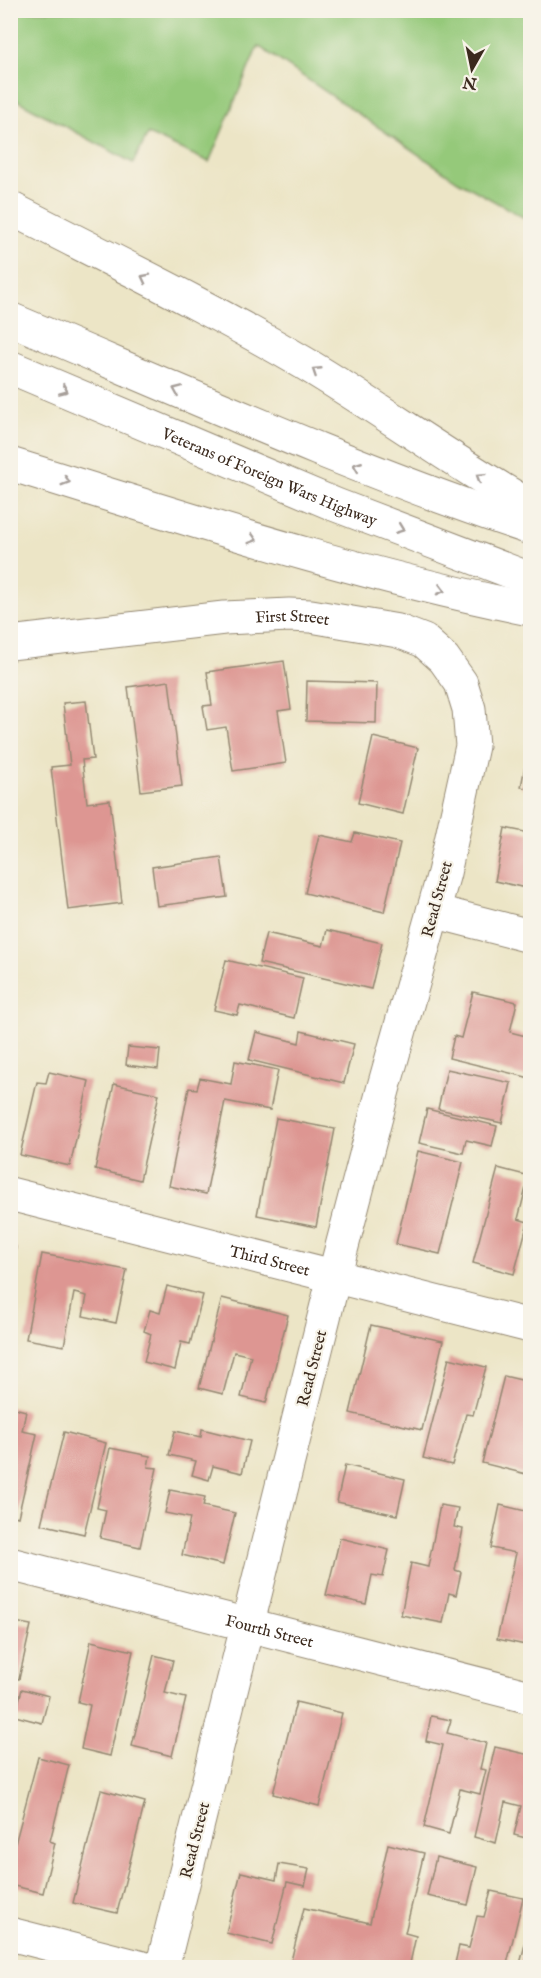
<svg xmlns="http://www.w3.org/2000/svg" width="541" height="1978" font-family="'IM FELL English',serif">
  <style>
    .green { fill: #95c97a; stroke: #687a4c; stroke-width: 1.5 }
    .building { fill: #dd9692 }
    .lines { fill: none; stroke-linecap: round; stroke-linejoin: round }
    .minor-casing { stroke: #948872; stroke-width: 35 }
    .primary-casing { stroke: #948872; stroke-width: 35 }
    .minor { stroke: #fff; stroke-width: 33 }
    .primary { stroke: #fff; stroke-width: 33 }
    .oneway { stroke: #a79f9a }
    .labels { text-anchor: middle; stroke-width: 4.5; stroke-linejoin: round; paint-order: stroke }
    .street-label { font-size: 16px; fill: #3b2a1e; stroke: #f7f3e8 }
  </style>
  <rect width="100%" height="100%" fill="#f7f3e8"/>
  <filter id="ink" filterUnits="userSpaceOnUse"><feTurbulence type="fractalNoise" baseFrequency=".0167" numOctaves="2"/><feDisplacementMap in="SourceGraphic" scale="12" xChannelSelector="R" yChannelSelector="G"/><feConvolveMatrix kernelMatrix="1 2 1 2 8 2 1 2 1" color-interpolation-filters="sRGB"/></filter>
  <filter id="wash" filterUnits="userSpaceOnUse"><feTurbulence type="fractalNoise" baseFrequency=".008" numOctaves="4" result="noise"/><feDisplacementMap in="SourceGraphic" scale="24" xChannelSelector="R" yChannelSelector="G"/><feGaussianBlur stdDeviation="1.35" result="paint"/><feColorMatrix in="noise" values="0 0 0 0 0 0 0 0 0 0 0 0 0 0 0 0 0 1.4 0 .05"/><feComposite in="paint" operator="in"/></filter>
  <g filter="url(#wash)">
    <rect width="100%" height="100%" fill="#ece5c6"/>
    <path class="green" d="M 10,11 L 530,11 L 530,221 L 458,181 L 258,46 L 209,162 L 148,134 L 133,163 L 11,97 Z"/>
    <g id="blocks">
      <path class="building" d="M 284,661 L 291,709 L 278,711 L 286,763 L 233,771 L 226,727 L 207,730 L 203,706 L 212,705 L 207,672 Z
        M 169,681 L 182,786 L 141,791 L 128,687 Z
        M 307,681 L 377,683 L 376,723 L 306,721 Z
        M 86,701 L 93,759 L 82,760 L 87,803 L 110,800 L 122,903 L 68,910 L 51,767 L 70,765 L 63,703 Z
        M 373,737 L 418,748 L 403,814 L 358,803 Z
        M 529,745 L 530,745 L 530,789 L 521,787 Z
        M 505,828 L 530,833 L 530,889 L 495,881 Z
        M 355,833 L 400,843 L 384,912 L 305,893 L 319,835 L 352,842 Z
        M 221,857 L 227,897 L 157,906 L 152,867 Z
        M 327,930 L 382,943 L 371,989 L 259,963 L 266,933 L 323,946 Z
        M 226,960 L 303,978 L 294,1018 L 240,1005 L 237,1015 L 214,1010 Z
        M 473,992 L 517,1002 L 510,1032 L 530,1037 L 530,1078 L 449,1058 L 454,1036 L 461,1038 Z
        M 301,1031 L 354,1044 L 344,1083 L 249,1060 L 256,1032 L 299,1043 Z
        M 128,1047 L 160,1050 L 158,1069 L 126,1065 Z
        M 235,1061 L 278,1070 L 270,1110 L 225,1101 L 206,1194 L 169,1186 L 189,1088 L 197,1089 L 200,1078 L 231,1084 Z
        M 447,1069 L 511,1083 L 502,1123 L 438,1109 Z
        M 49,1072 L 89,1081 L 70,1166 L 20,1155 L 37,1082 L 46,1083 Z
        M 114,1084 L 159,1094 L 140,1180 L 95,1169 Z
        M 427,1109 L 497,1126 L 492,1146 L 466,1140 L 463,1153 L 419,1143 Z
        M 276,1118 L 335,1129 L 316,1227 L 257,1215 Z
        M 418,1151 L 463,1162 L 440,1254 L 396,1244 Z
        M 498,1168 L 529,1176 L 518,1219 L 528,1222 L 514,1274 L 473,1263 Z
        M 10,1246 L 16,1247 L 12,1267 L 10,1267 Z
        M 42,1254 L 127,1270 L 116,1323 L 83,1316 L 87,1296 L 74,1293 L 64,1346 L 26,1339 Z
        M 167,1286 L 203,1295 L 190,1344 L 181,1342 L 175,1370 L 144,1362 L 151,1334 L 144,1331 L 150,1310 L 160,1313 Z
        M 222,1298 L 288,1315 L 266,1403 L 241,1397 L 251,1356 L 234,1352 L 223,1394 L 199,1388 Z
        M 371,1325 L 443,1341 L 422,1430 L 350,1413 Z
        M 449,1358 L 486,1367 L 473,1415 L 466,1414 L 452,1465 L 423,1458 Z
        M 504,1376 L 530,1382 L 530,1475 L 482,1463 Z
        M 10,1407 L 26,1411 L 22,1431 L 37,1434 L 18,1517 L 10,1515 Z
        M 202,1429 L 250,1441 L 242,1473 L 213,1466 L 209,1480 L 192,1475 L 196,1461 L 169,1455 L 175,1431 L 201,1437 Z
        M 64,1432 L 106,1443 L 84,1534 L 41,1524 Z
        M 110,1448 L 150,1456 L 148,1467 L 157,1468 L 140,1547 L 100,1538 L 106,1510 L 97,1508 Z
        M 345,1465 L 405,1479 L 397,1515 L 337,1502 Z
        M 170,1490 L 205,1497 L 203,1506 L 235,1513 L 223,1565 L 182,1555 L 190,1518 L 165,1513 Z
        M 440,1505 L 458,1508 L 454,1527 L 463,1529 L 455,1570 L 461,1572 L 456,1595 L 449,1593 L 443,1623 L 401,1615 L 411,1563 L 428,1567 Z
        M 500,1505 L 530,1512 L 530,1646 L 497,1639 L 516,1553 L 491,1548 Z
        M 340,1538 L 389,1550 L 383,1577 L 372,1575 L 366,1604 L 326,1595 Z
        M 10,1621 L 31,1625 L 19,1679 L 10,1677 Z
        M 91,1641 L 133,1651 L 110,1756 L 81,1749 L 90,1705 L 78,1702 Z
        M 154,1655 L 173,1660 L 165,1693 L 186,1698 L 172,1756 L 132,1746 Z
        M 22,1689 L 49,1696 L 42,1723 L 15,1716 Z
        M 296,1702 L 342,1713 L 319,1806 L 273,1794 Z
        M 431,1716 L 451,1720 L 447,1733 L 486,1743 L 480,1769 L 486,1770 L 480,1794 L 460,1789 L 449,1834 L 424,1827 L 443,1745 L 426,1741 Z
        M 495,1747 L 530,1755 L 530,1839 L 514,1835 L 521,1806 L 505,1802 L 496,1843 L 474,1837 Z
        M 38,1757 L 69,1765 L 50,1841 L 55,1843 L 43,1893 L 10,1885 L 10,1863 Z
        M 101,1790 L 145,1802 L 117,1913 L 73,1903 Z
        M 388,1844 L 424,1853 L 405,1933 L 416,1936 L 409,1968 L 319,1968 L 291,1961 L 304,1908 L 370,1923 Z
        M 436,1857 L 477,1867 L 468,1905 L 427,1896 Z
        M 279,1864 L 309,1869 L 305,1886 L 287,1882 L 272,1944 L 226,1933 L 241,1872 L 276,1880 Z
        M 491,1891 L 523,1898 L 506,1968 L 454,1968 L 459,1946 L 469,1948 L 477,1916 L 484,1917 Z
        M 530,1925 L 530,1968 L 519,1968 Z"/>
    </g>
  </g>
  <g filter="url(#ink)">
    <use href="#blocks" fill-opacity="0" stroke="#948872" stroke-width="1.5"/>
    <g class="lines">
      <defs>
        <g id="minor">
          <path id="s1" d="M 10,643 L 224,618 L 289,615 L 311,616 L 398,631 L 424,641 L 444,659 L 461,683 L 469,709 L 472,746 L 444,873 L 383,1090 L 334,1277 L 162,1968"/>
          <path d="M 433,911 L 530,936"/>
          <path id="s2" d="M 10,1194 L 530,1326"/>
          <path id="s3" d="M 10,1564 L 530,1697"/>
          <path d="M 10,1934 L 143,1968"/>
        </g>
        <g id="primary">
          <path d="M 10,208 C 109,259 209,307 304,363 C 381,409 453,462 530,506"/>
          <path d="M 10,319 C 183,392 353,469 530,528"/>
          <path id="s4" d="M 10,367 L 336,505 L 530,579"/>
          <path d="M 10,464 C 182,517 354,574 530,609"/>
        </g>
      </defs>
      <use href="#minor" class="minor-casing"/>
      <use href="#primary" class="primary-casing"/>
      <use href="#minor" class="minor"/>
      <use href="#primary" class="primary"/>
    </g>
    <defs><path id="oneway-chevron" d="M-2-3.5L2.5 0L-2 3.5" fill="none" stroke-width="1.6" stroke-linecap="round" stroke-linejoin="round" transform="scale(1.5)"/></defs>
    <g class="oneway">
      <use href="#oneway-chevron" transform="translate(145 278) rotate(-153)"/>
      <use href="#oneway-chevron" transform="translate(316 371) rotate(-147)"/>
      <use href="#oneway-chevron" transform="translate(64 390) rotate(23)"/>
      <use href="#oneway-chevron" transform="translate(177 390) rotate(-157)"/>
      <use href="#oneway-chevron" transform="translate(357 466) rotate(-158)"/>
      <use href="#oneway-chevron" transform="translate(480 477) rotate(-148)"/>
      <use href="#oneway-chevron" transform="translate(66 481) rotate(17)"/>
      <use href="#oneway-chevron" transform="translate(400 529) rotate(21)"/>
      <use href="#oneway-chevron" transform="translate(253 539) rotate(17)"/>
      <use href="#oneway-chevron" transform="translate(441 590) rotate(14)"/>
    </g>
  </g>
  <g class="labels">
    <g class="street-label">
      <text dy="6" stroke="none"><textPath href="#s4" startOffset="282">Veterans of Foreign Wars Highway</textPath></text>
      <text dy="6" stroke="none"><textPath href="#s1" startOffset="284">First Street</textPath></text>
      <text transform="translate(436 899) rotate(-75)" y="6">Read Street</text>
      <text dy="6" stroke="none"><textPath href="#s2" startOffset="268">Third Street</textPath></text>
      <text transform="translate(311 1368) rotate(-76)" y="6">Read Street</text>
      <text dy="6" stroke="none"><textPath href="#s3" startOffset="268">Fourth Street</textPath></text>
      <text transform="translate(194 1840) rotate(-76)" y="6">Read Street</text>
    </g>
  </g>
  <rect width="541" height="1978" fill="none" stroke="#f7f3e8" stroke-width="36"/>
  <g transform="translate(472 69) rotate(189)" stroke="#f7f3e8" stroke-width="4.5" paint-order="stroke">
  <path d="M0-4.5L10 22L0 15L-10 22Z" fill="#3b2a1e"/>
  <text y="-9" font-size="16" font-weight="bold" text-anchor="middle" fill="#3b2a1e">N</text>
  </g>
</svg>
